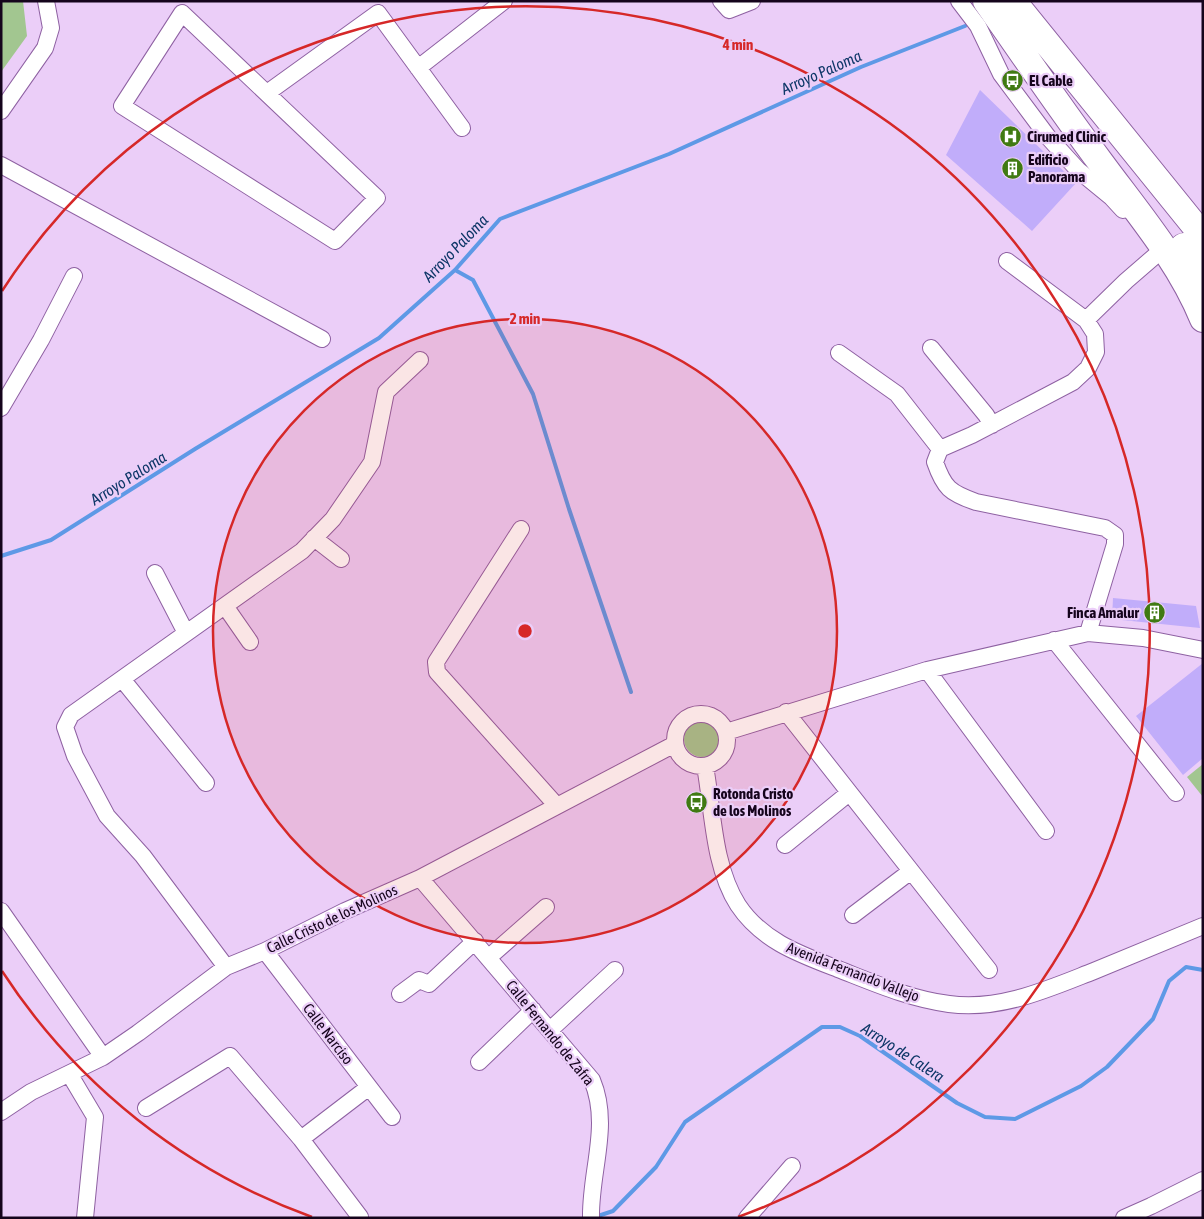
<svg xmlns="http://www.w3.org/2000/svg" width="1204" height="1219" font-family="'Asap Condensed',sans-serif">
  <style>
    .green { fill: #a2c690 }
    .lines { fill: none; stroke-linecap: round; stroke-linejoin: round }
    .stream { stroke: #5e99e6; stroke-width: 4 }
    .building { fill: #c1adfa }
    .minor-casing { stroke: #8e61a2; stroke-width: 18 }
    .trunk-casing { stroke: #8e61a2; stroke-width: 28 }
    .motorway-casing { stroke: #8e61a2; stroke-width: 29 }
    .minor { stroke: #fff; stroke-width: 16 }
    .trunk { stroke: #fff; stroke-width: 26 }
    .motorway { stroke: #fff; stroke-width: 28 }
    .ring { fill: none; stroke: #d62828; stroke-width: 2.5 }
    .labels { text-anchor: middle; stroke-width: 4.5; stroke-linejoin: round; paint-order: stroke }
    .poi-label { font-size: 15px; font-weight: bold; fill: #15041c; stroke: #ebcef8; text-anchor: start }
    .street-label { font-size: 15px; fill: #15041c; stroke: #ebcef8 }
    .water-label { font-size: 16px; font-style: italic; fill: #0e3768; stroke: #ebcef8 }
    .centre { fill: #d62828; stroke: #ebcef8; stroke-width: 2.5 }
    .ring-label { font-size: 15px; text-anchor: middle; font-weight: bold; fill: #d62828; stroke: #ebcef8; stroke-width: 4.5; stroke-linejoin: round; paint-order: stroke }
  </style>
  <rect width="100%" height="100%" fill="#ebcef8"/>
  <path class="green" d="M 1,1 L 23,1 L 27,36 L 1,72 Z
    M684 739a18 18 0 1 1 36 0a18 18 0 1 1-36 0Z
    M 1203,764 L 1203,797 L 1187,777 Z"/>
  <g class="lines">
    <path class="stream" d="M 455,270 L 473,280 L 533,394 L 569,509 L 631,692
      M 1,556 L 51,540 L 195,449 L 379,338 L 455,270 L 500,219 L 669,154 L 861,67 L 965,26
      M 595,1217 L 613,1211 L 656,1167 L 685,1122 L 822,1027 L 840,1027 L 860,1036 L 957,1103 L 985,1117 L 1015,1119 L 1081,1086 L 1107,1067 L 1153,1019 L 1169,981 L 1186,967 L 1203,970"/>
  </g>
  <path class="building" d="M 980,90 L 1076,183 L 1032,231 L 946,155 Z
    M 1113,598 L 1196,606 L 1200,628 L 1112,619 Z
    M 1203,663 L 1203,758 L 1183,775 L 1136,716 Z"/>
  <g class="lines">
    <defs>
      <path id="minor" d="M 721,1 L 729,10 L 752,1
        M 959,1 L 978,26 L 1001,74 L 1048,137 L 1078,170 L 1111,197 L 1123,210
        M 182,13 L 377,198 L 335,241 L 122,106 Z
        M 418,68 L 504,1
        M 267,93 L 378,13 L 462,128
        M 1,111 L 45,48 L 51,28 L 46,1
        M 1,165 L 322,339
        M 1007,261 L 1086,320 L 1095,334 L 1096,352 L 1088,368 L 1073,382 L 972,435 L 940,449 L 935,462 C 944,488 950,493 976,502 L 1105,528 L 1115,535 L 1115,544 L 1088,633
        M 1086,320 L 1126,281 L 1163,249
        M 931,348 L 986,415 L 992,425
        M 839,353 L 897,394 L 940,449
        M 1,408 L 41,340 L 74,276
        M 521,529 L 436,662 L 437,672 L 557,806
        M 314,538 L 341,559
        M 155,573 L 186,633
        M 225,606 L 250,642
        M 1054,640 L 1176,793
        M 927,670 L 1046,831
        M 122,679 L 206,783
        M 786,712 L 989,970
        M675 740a26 26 0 1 1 52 0a26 26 0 1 1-52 0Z
        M 726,732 L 927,670 L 1088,633 L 1143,638 L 1203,650
        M 705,766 C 713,810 713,866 738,905 C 762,941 799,954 838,969 C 874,983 910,999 949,1004 C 1000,1011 1048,989 1094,971 C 1131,956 1167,941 1203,926
        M 785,845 L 849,793
        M 420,878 L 592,1080 C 611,1125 590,1171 591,1218
        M 1,911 L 103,1057
        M 853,915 L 911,871
        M 265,951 L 392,1117
        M 488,958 L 546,907
        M 226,967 L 143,856 L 107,816 L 75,756 L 65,727 L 71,715 L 302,551 L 333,519 L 372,462 L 386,392 L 420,360
        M 400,994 L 419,980 L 429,984 L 475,941
        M 550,1030 L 615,970
        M 479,1062 L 533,1010
        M 70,1075 L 95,1117 L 85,1218
        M 146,1108 L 230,1056 L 301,1139 L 360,1217
        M 1,1112 L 31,1092 L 103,1057 L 138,1033 L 226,967 L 265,951 L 345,911 L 420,878 L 675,744
        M 301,1139 L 369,1087
        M 747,1218 L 792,1166
        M 1124,1218 L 1151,1206 L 1203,1180"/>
      <path id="trunk" d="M 986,1 C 1024,55 1061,110 1101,163 C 1137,212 1180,262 1203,319
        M 1013,1 L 1203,236"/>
      <path id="motorway" d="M 1200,234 L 1203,238
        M 1184,247 L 1203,275"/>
    </defs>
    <use href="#minor" class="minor-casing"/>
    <use href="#trunk" class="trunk-casing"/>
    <use href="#motorway" class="motorway-casing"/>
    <use href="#minor" class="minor"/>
    <use href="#trunk" class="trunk"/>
    <use href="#motorway" class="motorway"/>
  </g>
  <circle cx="525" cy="631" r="312" fill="#d62828" fill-opacity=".12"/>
  <g class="ring">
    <circle cx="525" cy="631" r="312"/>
    <path d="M312 1217A624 624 0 0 1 2 971M2 291A624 624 0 1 1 738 1217"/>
  </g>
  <defs>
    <symbol id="bus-disc" viewBox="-11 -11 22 22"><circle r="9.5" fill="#407a12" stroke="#ebcef8"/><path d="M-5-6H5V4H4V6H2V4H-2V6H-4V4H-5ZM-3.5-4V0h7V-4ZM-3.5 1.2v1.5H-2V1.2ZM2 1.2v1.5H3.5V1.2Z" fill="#fff"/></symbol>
    <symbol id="hospital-disc" viewBox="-11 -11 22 22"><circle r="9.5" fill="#407a12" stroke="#ebcef8"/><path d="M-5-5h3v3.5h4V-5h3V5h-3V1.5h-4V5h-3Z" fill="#fff"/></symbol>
    <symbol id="building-disc" viewBox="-11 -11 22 22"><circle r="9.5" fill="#407a12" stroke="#ebcef8"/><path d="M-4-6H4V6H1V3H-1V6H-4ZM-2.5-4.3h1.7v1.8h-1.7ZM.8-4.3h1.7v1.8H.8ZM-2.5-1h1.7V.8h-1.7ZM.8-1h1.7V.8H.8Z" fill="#fff"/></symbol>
  </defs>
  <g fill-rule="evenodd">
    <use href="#bus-disc" x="1000" y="68" width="25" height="25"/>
    <use href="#hospital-disc" x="998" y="124" width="25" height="25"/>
    <use href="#building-disc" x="1000" y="156" width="25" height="25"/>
    <use href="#building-disc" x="1142" y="600" width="25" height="25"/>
    <use href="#bus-disc" x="684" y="790" width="25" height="25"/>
  </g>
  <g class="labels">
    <g class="poi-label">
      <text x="1029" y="86">El Cable</text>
      <text x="1027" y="142">Cirumed Clinic</text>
      <text x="1028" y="165">Edificio<tspan x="1028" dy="17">Panorama</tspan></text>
      <text x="1139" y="618" text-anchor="end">Finca Amalur</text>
      <text x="713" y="799">Rotonda Cristo<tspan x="713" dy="17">de los Molinos</tspan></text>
    </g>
    <g class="street-label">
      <text transform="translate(332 919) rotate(-25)" y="5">Calle Cristo de los Molinos</text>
      <text transform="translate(853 972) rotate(21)" y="5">Avenida Fernando Vallejo</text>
      <text transform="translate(550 1033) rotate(51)" y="5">Calle Fernando de Zafra</text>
      <text transform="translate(328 1034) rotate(53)" y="5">Calle Narciso</text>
    </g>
    <g class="water-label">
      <text transform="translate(821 72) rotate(-24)" y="6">Arroyo Paloma</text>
      <text transform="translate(455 248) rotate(-46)" y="6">Arroyo Paloma</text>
      <text transform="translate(128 478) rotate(-32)" y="6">Arroyo Paloma</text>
      <text transform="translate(903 1052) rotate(33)" y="6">Arroyo de Calera</text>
    </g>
  </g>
  <circle cx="525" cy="631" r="8" class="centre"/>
  <g class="ring-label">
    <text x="738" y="50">4 min</text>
    <text x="525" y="324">2 min</text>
  </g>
  <rect width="1204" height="1219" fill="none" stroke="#15041c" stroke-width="5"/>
</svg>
